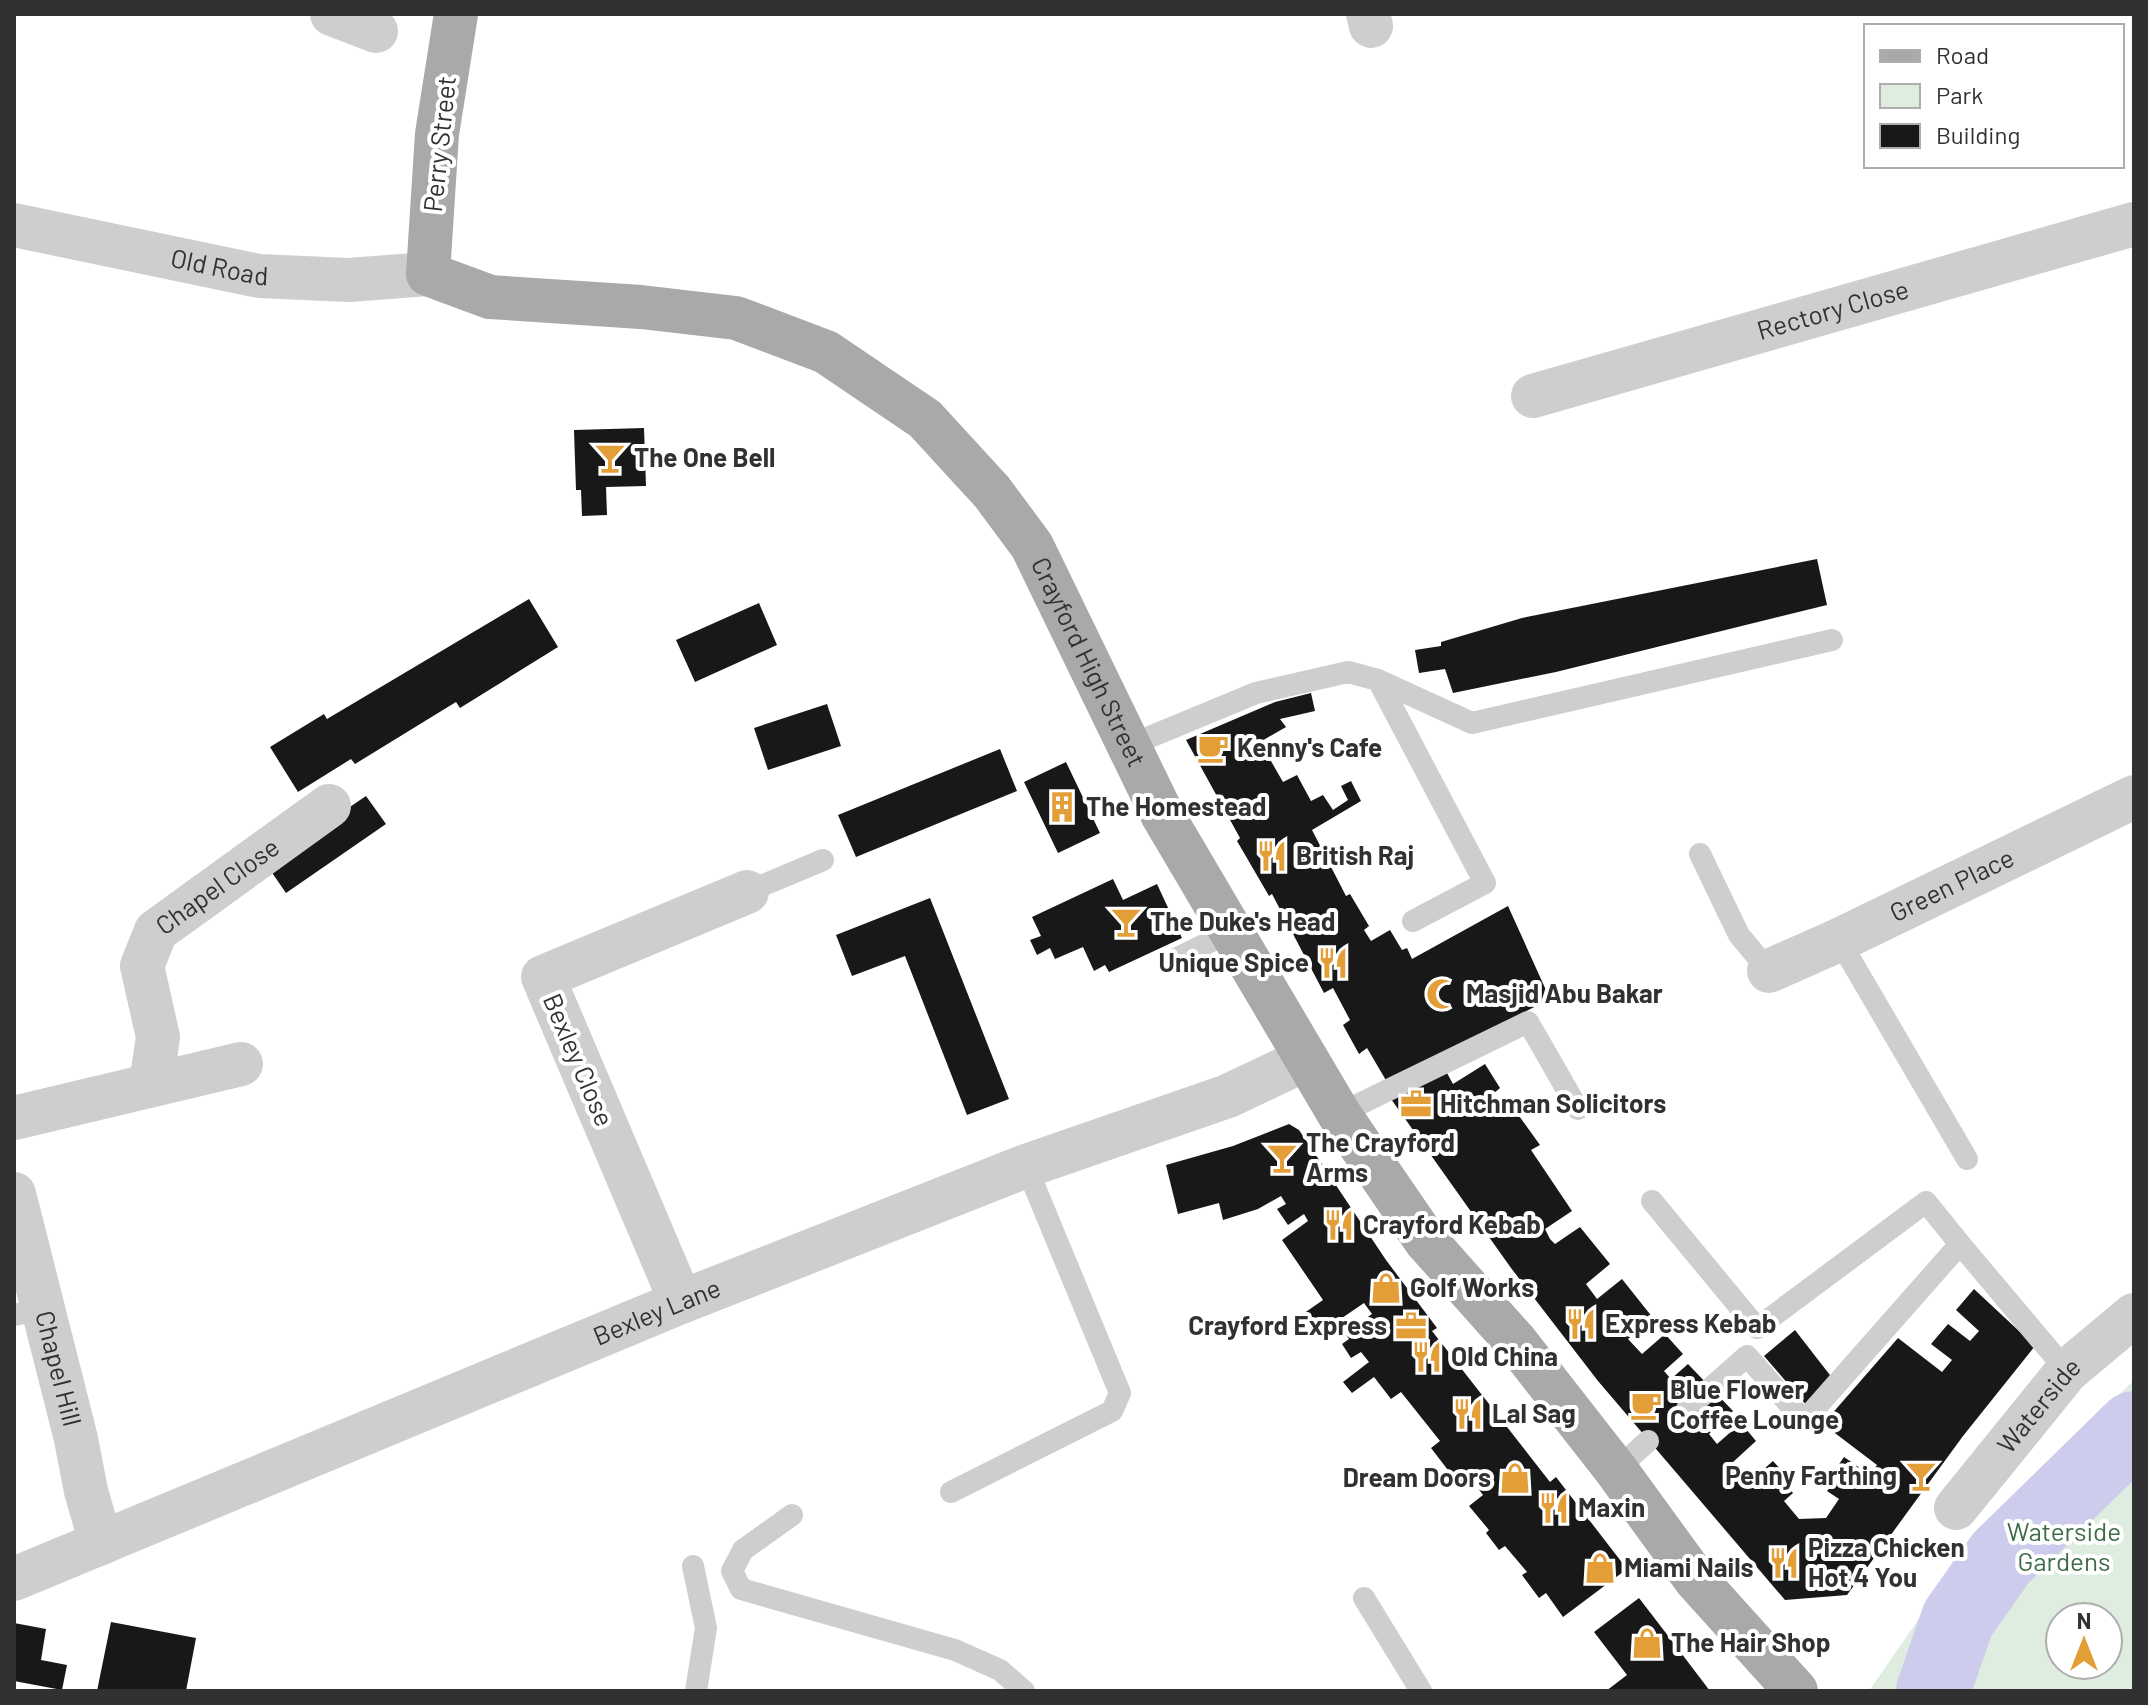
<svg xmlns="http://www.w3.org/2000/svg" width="2148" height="1705" font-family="Barlow,sans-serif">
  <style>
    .green { fill: #dfede1; fill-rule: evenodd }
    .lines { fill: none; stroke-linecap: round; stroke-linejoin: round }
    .river { stroke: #ceccec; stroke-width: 74 }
    .building { fill: #181818 }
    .service { stroke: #cecece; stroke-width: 22 }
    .minor { stroke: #cecece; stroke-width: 44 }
    .tertiary { stroke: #cecece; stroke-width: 44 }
    .primary { stroke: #a9a9a9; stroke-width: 44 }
    .labels { text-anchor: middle; stroke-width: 8; stroke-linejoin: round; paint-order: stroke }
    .street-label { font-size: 26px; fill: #313131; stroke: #fff }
    .poi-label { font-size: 26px; font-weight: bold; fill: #313131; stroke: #fff; text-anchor: start }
    .park-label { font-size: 26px; fill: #3e6c47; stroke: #fff }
  </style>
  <rect width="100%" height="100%" fill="#fff"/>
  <path class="green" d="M 2134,1380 L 2134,1691 L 1869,1691 L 1978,1533 ZM 2060,1617 L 2108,1617 L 2108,1665 L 2060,1665 Z"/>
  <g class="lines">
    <path class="river" d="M 1933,1691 L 1958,1619 L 2001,1558 L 2134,1428"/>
  </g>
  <path class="building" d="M 644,428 L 646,486 L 606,487 L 607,515 L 582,516 L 581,490 L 576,490 L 574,430 Z
    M 1817,559 L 1827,605 L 1556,672 L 1453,693 L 1445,669 L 1419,673 L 1415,650 L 1441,646 L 1441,642 L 1522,618 Z
    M 529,599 L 558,647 L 460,708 L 456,702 L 355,764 L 351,759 L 298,792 L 270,747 L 324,714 L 327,719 Z
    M 759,603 L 777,645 L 695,682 L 676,640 Z
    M 1311,693 L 1315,711 L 1280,719 L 1286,727 L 1260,742 L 1283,782 L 1297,775 L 1311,801 L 1323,795 L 1333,810 L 1348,800 L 1341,786 L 1351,781 L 1361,801 L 1312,830 L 1346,896 L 1350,894 L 1369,926 L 1364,930 L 1371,941 L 1390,930 L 1402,950 L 1407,948 L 1412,959 L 1508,906 L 1550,999 L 1387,1082 L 1367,1048 L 1359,1054 L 1343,1025 L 1350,1020 L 1333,988 L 1324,993 L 1272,894 L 1269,896 L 1237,841 L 1240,838 L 1186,740 L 1275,702 Z
    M 827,704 L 841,746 L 768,770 L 754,728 Z
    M 1000,749 L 1017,791 L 856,857 L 838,815 Z
    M 1066,762 L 1100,833 L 1058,853 L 1024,782 Z
    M 366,796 L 386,824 L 286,893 L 266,864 Z
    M 1113,879 L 1123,900 L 1157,884 L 1182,938 L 1109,972 L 1105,965 L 1094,971 L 1083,947 L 1055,959 L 1050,948 L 1037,955 L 1030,940 L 1041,936 L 1032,917 Z
    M 930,898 L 1009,1099 L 967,1115 L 905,956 L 852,976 L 836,935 Z
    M 1485,1064 L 1500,1088 L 1493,1094 L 1506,1113 L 1514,1109 L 1540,1145 L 1531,1150 L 1572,1211 L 1545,1229 L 1550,1239 L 1555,1244 L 1580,1227 L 1610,1264 L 1586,1284 L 1597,1299 L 1622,1279 L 1653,1318 L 1628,1339 L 1642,1354 L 1665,1334 L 1683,1354 L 1664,1371 L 1671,1379 L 1688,1364 L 1733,1411 L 1709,1434 L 1717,1444 L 1741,1423 L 1756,1441 L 1732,1463 L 1749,1482 L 1773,1461 L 1791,1481 L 1786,1484 L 1793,1493 L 1784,1501 L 1799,1519 L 1826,1518 L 1839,1499 L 1827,1491 L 1834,1483 L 1828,1480 L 1844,1457 L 1870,1475 L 1877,1465 L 1823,1424 L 1898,1338 L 1942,1372 L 1952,1360 L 1931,1344 L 1948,1324 L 1970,1341 L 1979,1331 L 1956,1310 L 1974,1289 L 2035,1346 L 1963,1436 L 1847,1595 L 1785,1600 L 1598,1381 L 1511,1268 L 1391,1099 L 1447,1073 L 1453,1084 Z
    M 1289,1124 L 1299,1130 L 1386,1260 L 1437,1328 L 1432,1331 L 1550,1482 L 1556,1477 L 1627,1569 L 1563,1617 L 1546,1593 L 1539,1598 L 1522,1575 L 1527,1572 L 1505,1546 L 1499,1550 L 1486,1533 L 1489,1530 L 1469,1506 L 1483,1495 L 1471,1479 L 1461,1487 L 1431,1448 L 1440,1441 L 1401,1392 L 1391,1399 L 1374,1377 L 1352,1393 L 1343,1382 L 1369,1362 L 1361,1352 L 1351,1358 L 1342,1344 L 1349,1339 L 1345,1333 L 1372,1314 L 1364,1303 L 1314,1337 L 1300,1316 L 1323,1300 L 1282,1240 L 1308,1221 L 1304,1214 L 1288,1225 L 1277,1209 L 1286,1204 L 1281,1196 L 1258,1209 L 1223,1220 L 1219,1203 L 1178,1214 L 1166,1165 L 1233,1146 Z
    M 1795,1330 L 1833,1379 L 1808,1407 L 1764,1356 Z
    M 1639,1598 L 1672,1641 L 1710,1691 L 1606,1691 L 1627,1675 L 1594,1632 Z
    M 111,1622 L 196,1638 L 186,1691 L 97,1691 Z
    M 14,1623 L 46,1629 L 41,1660 L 67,1665 L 62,1690 L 14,1681 Z"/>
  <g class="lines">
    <path class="service" d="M 1378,680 L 1485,883 L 1413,921
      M 1128,746 L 1256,693 L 1348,672 L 1378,680 L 1472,723 L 1832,640
      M 1700,854 L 1739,935 L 1769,971
      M 747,892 L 823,860
      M 1839,940 L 1967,1159
      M 1167,963 L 1230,932
      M 1339,1114 L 1528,1022 L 1578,1109
      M 1652,1201 L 1757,1328 L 1926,1202 L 1960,1244
      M 14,1315 L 42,1309
      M 1687,1409 L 1747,1356 L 1804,1421 L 1960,1244 L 2067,1371
      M 1616,1470 L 1648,1441
      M 951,1492 L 1112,1411 L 1120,1393 L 1026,1166
      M 792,1515 L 743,1550 L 732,1571 L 741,1589 L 955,1650 L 1000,1670 L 1024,1691
      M 693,1566 L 706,1628 L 696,1691
      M 1364,1598 L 1421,1691"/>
    <g class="minor">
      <path d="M 332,14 L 376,31"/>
      <path d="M 1368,14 L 1371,26"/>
      <path id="s1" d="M 1533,396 L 2134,224"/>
      <path id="s2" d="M 1769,971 L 1839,940 L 2134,797"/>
      <path id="s3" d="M 151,1084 L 158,1037 L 142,966 L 156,931 L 329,806"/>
      <path d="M 14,1118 L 241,1064"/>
      <path id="s4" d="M 14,1194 L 76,1439 L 86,1491 L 101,1543"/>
      <path d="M 681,1302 L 543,977 L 747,892"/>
      <path id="s5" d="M 1956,1508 L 2067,1371 L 2134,1315"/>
      <path id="s6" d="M 14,1579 L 681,1302 L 1026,1166 L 1228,1096 L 1306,1059"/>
    </g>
    <path class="tertiary" id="s7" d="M 14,225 L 259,276 L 349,280 L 428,274"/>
    <path class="primary" id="s8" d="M 456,14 L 437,134 L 428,274 L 490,297 L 641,307 L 736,318 L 826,352 L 925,419 L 992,492 L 1032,546 L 1162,814 L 1339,1114 L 1426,1241 L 1516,1342 L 1616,1470 L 1696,1580 L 1796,1691"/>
  </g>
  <defs>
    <symbol id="bar-bare" viewBox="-9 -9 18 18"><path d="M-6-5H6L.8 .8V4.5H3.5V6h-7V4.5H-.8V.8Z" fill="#e39e37" stroke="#fff" stroke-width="2.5" paint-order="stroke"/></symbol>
    <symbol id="cafe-bare" viewBox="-9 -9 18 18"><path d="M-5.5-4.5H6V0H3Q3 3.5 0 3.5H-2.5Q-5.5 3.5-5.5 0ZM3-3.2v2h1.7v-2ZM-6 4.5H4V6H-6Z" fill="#e39e37" stroke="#fff" stroke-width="2.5" paint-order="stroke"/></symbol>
    <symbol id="building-bare" viewBox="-9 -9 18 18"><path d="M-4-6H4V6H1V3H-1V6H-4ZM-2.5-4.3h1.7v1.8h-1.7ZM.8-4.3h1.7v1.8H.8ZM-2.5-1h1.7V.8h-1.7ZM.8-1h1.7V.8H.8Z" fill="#e39e37" stroke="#fff" stroke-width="2.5" paint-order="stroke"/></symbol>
    <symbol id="restaurant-bare" viewBox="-9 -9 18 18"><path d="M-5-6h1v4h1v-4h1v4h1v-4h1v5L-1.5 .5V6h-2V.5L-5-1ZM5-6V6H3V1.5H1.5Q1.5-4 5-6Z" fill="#e39e37" stroke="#fff" stroke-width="2.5" paint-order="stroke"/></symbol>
    <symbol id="mosque-bare" viewBox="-9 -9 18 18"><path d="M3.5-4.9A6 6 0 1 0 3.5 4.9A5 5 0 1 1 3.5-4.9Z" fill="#e39e37" stroke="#fff" stroke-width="2.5" paint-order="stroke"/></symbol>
    <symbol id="office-bare" viewBox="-9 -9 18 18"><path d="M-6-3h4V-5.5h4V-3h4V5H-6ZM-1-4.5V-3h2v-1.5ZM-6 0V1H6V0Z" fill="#e39e37" stroke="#fff" stroke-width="2.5" paint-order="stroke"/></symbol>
    <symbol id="shop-bare" viewBox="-9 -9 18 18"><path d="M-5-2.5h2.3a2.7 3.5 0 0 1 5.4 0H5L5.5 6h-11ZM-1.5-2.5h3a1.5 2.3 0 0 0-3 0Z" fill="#e39e37" stroke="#fff" stroke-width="2.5" paint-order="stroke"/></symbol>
  </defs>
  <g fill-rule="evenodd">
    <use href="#bar-bare" x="588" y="436" width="44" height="44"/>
    <use href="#cafe-bare" x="1191" y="726" width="44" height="44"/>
    <use href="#building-bare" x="1040" y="785" width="44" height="44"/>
    <use href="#restaurant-bare" x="1250" y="834" width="44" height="44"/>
    <use href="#bar-bare" x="1104" y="900" width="44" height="44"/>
    <use href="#restaurant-bare" x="1311" y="941" width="44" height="44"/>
    <use href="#mosque-bare" x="1420" y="972" width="44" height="44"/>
    <use href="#office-bare" x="1394" y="1082" width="44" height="44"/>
    <use href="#bar-bare" x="1260" y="1136" width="44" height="44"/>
    <use href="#restaurant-bare" x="1317" y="1203" width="44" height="44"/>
    <use href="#shop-bare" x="1364" y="1266" width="44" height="44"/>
    <use href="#restaurant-bare" x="1559" y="1302" width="44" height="44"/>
    <use href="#office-bare" x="1389" y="1304" width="44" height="44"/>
    <use href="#restaurant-bare" x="1405" y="1335" width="44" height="44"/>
    <use href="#cafe-bare" x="1624" y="1383" width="44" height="44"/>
    <use href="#restaurant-bare" x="1446" y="1392" width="44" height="44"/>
    <use href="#bar-bare" x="1899" y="1454" width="44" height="44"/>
    <use href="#shop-bare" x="1493" y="1456" width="44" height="44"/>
    <use href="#restaurant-bare" x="1532" y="1486" width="44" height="44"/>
    <use href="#restaurant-bare" x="1762" y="1541" width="44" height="44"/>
    <use href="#shop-bare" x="1578" y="1546" width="44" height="44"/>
    <use href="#shop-bare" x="1625" y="1621" width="44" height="44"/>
  </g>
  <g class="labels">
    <g class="street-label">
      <text transform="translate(440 144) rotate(-84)" y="9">Perry Street</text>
      <text dy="9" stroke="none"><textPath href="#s7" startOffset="210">Old Road</textPath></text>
      <text dy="9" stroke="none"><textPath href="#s1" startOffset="312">Rectory Close</textPath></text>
      <text dy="9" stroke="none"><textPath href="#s8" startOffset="1086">Crayford High Street</textPath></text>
      <text dy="9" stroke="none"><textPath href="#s2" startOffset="202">Green Place</textPath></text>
      <text dy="9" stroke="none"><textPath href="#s3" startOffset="234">Chapel Close</textPath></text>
      <text transform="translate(578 1060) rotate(67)" y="9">Bexley Close</text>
      <text dy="9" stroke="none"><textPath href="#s6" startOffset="696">Bexley Lane</textPath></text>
      <text dy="9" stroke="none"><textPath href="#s4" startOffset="180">Chapel Hill</textPath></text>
      <text dy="9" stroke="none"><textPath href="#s5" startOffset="132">Waterside</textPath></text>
    </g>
    <g class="poi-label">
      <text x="634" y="467">The One Bell</text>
      <text x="1237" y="757">Kenny's Cafe</text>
      <text x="1086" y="816">The Homestead</text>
      <text x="1296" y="865">British Raj</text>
      <text x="1150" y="931">The Duke's Head</text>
      <text x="1309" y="972" text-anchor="end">Unique Spice</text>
      <text x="1466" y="1003">Masjid Abu Bakar</text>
      <text x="1440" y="1113">Hitchman Solicitors</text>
      <text x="1306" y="1152">The Crayford<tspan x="1306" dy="30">Arms</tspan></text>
      <text x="1363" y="1234">Crayford Kebab</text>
      <text x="1410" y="1297">Golf Works</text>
      <text x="1605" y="1333">Express Kebab</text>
      <text x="1387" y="1335" text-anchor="end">Crayford Express</text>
      <text x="1451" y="1366">Old China</text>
      <text x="1670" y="1399">Blue Flower<tspan x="1670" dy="30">Coffee Lounge</tspan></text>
      <text x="1492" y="1423">Lal Sag</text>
      <text x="1897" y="1485" text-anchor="end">Penny Farthing</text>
      <text x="1491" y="1487" text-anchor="end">Dream Doors</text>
      <text x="1578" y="1517">Maxin</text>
      <text x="1808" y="1557">Pizza Chicken<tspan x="1808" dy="30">Hot 4 You</tspan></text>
      <text x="1624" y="1577">Miami Nails</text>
      <text x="1671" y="1652">The Hair Shop</text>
    </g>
    <g class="park-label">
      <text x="2064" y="1541">Waterside<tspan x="2064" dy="30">Gardens</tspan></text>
    </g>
  </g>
  <rect width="2148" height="1705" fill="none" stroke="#313131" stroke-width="32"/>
  <rect x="1864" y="24" width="260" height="144" fill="#ffffff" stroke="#adadad" stroke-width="2"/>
  <rect x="1880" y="50" width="40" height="12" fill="#a9a9a9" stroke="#adadad" stroke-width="2"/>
  <text x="1936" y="64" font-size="24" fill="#313131">Road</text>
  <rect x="1880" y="84" width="40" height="24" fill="#dfede1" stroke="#adadad" stroke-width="2"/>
  <text x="1936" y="104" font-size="24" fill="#313131">Park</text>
  <rect x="1880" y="124" width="40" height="24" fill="#181818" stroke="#adadad" stroke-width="2"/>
  <text x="1936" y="144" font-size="24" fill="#313131">Building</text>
  <g transform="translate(2084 1641)"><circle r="38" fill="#ffffff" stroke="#adadad" stroke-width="2"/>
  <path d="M0-6L14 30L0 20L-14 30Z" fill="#e39e37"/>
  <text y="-12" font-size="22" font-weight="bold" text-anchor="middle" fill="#313131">N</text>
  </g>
</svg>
